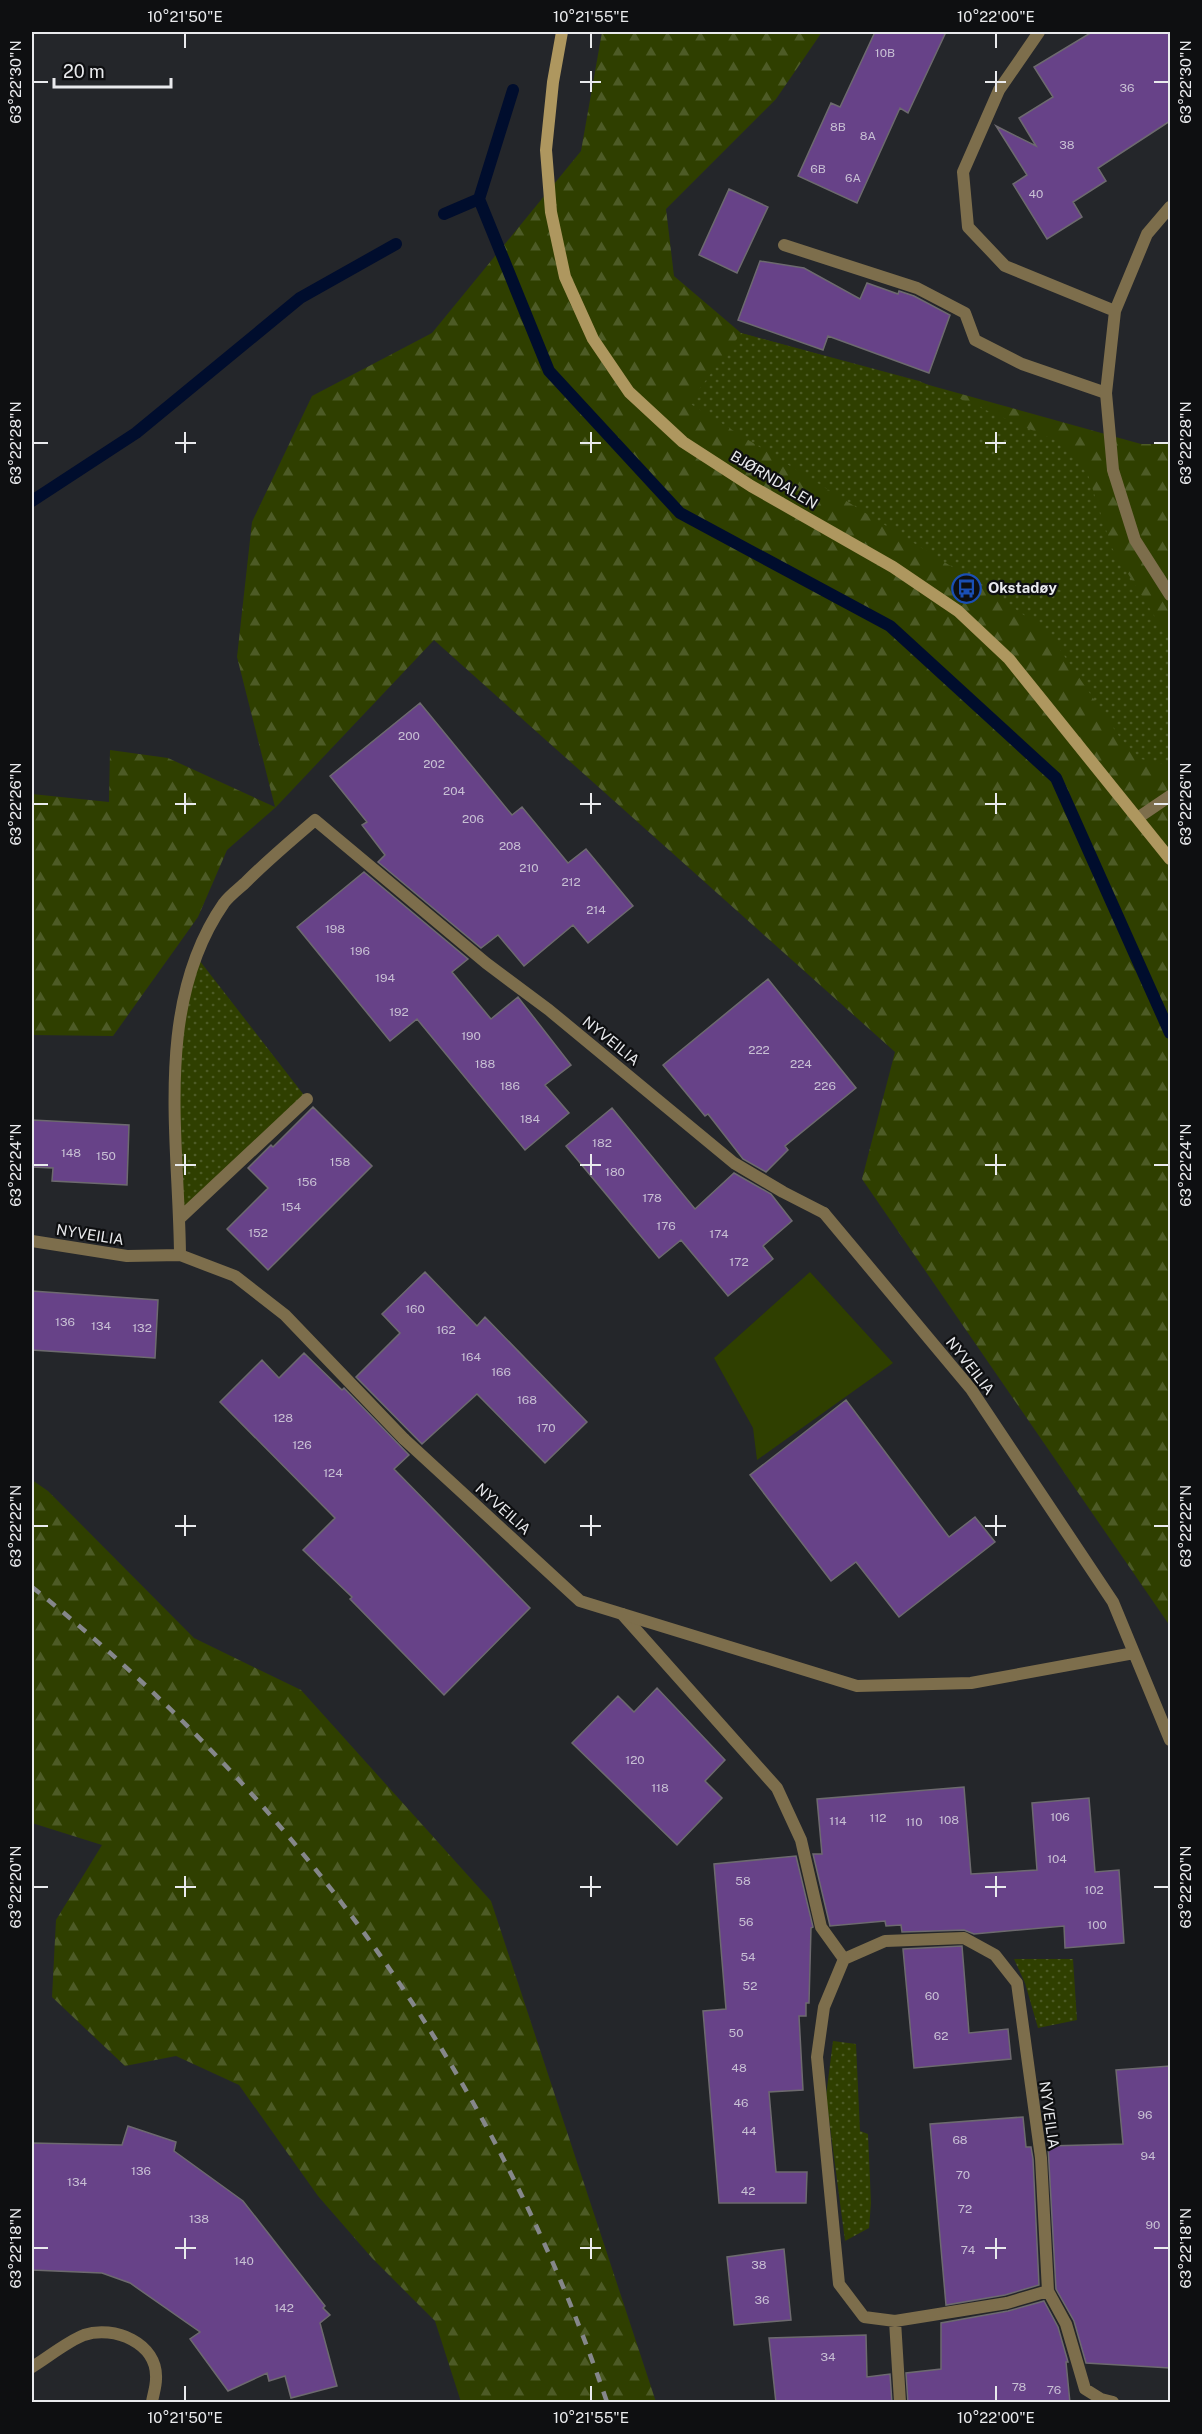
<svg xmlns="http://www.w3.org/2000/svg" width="1202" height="2434" font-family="'Public Sans',sans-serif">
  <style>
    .grass { fill: #2f3f00 }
    .forest { fill: url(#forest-firs) }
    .park { fill: url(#park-dots) }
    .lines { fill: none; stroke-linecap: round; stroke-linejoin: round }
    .stream { stroke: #000d2d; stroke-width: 12 }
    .building { fill: #674288; stroke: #6d6a6f; stroke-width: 1.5 }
    .lane { stroke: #7d6e4c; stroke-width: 12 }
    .street { stroke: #7d6e4c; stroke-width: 12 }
    .secondary { stroke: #ae975f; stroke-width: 12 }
    .rail { stroke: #85878a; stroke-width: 4.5; stroke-dasharray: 10 10; stroke-linecap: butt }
    .ticks { fill: none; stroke: #e9eaed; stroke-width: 2 }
    .labels { text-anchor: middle; stroke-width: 4.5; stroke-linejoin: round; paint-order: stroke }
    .number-label { font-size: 12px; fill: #c8c0d4 }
    .street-label { font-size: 15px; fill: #e9eaed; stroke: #0e0f11 }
    .poi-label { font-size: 15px; font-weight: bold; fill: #e9eaed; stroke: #0e0f11; text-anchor: start }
    .neatline { fill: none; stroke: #e9eaed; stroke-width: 2 }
    .ticks-label { font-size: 15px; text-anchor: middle; fill: #e9eaed }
  </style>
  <defs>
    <pattern id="forest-firs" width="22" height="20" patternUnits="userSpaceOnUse" patternTransform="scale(1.5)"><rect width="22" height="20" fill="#2f3f00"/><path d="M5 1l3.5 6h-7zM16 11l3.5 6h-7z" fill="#4d5b26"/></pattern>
    <pattern id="park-dots" width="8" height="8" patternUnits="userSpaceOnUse" patternTransform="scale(1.5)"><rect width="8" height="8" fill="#2f3f00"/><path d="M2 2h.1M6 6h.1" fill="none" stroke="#4d5b26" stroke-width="1.8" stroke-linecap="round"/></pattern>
  </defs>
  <rect width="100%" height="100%" fill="#24262a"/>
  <path class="grass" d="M 810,1272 L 893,1363 L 757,1460 L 753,1428 L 714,1358 Z"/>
  <path class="forest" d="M 602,32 L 822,32 L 776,99 L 666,209 L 674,276 L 741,333 L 1141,444 L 1170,444 L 1170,1626 L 862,1179 L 895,1052 L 434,640 L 276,807 L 227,850 L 198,917 L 113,1036 L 32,1035 L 32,794 L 109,802 L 110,750 L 168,758 L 275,807 L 237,657 L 252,522 L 312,396 L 432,333 L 581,151 Z
    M 32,1480 L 48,1491 L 194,1638 L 301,1690 L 491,1901 L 656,2402 L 461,2402 L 435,2321 L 372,2258 L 318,2196 L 239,2085 L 176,2056 L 125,2066 L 52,1997 L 56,1920 L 102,1845 L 32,1823 Z"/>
  <path class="park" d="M 741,333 L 919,381 L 1064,444 L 1088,475 L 1112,548 L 1170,641 L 1170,764 L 1166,765 L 1141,759 L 1121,739 L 1048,632 L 978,583 L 689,403 Z
    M 196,956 L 307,1099 L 180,1218 L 176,1062 Z
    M 1014,1959 L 1073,1959 L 1077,2020 L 1038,2028 L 1025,1983 Z
    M 833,2041 L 856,2044 L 860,2131 L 868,2134 L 871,2203 L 869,2228 L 845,2241 L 826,2096 Z"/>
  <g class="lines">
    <path class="stream" d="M 513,90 L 479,199 L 549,371 L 680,513 L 890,626 L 1056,778 L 1170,1033
      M 444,214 L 479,199
      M 32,501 L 136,433 L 300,298 L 396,244"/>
  </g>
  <path class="building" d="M 875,32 L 946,32 L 908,113 L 900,108 L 857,203 L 798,176 L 831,103 L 840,107 Z
    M 1092,32 L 1170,32 L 1170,121 L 1098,168 L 1106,181 L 1073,202 L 1082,217 L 1047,239 L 1013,184 L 1027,175 L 996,126 L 1036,146 L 1019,118 L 1053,97 L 1034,67 Z
    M 729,189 L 768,207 L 737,273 L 699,255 Z
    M 760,261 L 804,268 L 860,299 L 867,283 L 898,294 L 899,291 L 914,296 L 950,315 L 929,373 L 828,336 L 823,350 L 738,320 Z
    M 420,703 L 512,815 L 522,807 L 568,863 L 586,849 L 633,906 L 588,943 L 573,925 L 524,966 L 498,935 L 481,948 L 378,862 L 385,855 L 362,825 L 367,822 L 330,776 Z
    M 364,872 L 468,959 L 452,972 L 491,1019 L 518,997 L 571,1065 L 545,1085 L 569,1113 L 525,1150 L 417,1019 L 390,1041 L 297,927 Z
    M 768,979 L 856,1088 L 785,1146 L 788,1150 L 766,1172 L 743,1159 L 708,1114 L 705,1116 L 663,1065 Z
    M 313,1107 L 372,1166 L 268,1270 L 227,1229 L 268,1188 L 248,1168 L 271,1145 L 273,1147 Z
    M 612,1108 L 695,1209 L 734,1173 L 771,1194 L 792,1221 L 763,1246 L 773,1259 L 728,1296 L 681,1240 L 659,1258 L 566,1146 Z
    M 32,1120 L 129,1125 L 127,1185 L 52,1181 L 53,1168 L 32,1167 Z
    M 425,1272 L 477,1326 L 485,1317 L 587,1422 L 545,1463 L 477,1394 L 422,1444 L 356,1377 L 400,1333 L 382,1314 Z
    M 32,1291 L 158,1300 L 155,1358 L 32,1350 Z
    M 304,1353 L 342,1390 L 344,1388 L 409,1455 L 394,1469 L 530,1608 L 444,1695 L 350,1599 L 352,1597 L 303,1550 L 335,1518 L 220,1402 L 262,1360 L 279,1378 Z
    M 846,1400 L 949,1537 L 975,1517 L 995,1542 L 899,1617 L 856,1562 L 831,1581 L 750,1475 Z
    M 657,1688 L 725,1760 L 705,1781 L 722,1798 L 677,1845 L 572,1743 L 618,1696 L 634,1712 Z
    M 964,1787 L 971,1874 L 1037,1870 L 1032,1803 L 1089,1798 L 1095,1872 L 1119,1870 L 1124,1943 L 1065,1948 L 1064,1926 L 974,1934 L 964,1930 L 902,1932 L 901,1925 L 886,1926 L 885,1921 L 830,1926 L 813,1854 L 822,1854 L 817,1799 Z
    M 796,1856 L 813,1927 L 811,1928 L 809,2003 L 806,2003 L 806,2016 L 799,2016 L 803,2090 L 769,2092 L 776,2172 L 807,2172 L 806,2203 L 719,2203 L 703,2011 L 726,2009 L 714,1864 Z
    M 962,1946 L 969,2033 L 1008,2029 L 1011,2059 L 914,2068 L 903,1949 Z
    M 1170,2066 L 1170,2368 L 1086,2363 L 1074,2321 L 1056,2289 L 1048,2146 L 1123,2144 L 1116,2070 Z
    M 1023,2117 L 1026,2147 L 1031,2147 L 1033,2159 L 1039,2285 L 1005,2295 L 946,2305 L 930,2124 Z
    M 128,2126 L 176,2142 L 174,2151 L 243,2201 L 325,2306 L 323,2308 L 330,2315 L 320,2323 L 337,2386 L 291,2398 L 285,2376 L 269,2381 L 267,2373 L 228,2391 L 190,2339 L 200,2332 L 130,2283 L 102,2273 L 32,2270 L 32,2143 L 122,2145 Z
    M 784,2249 L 791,2320 L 734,2325 L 727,2257 Z
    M 1044,2301 L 1058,2327 L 1068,2362 L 1066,2362 L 1070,2403 L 908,2403 L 906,2373 L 941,2369 L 941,2323 L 1008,2311 Z
    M 866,2335 L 867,2377 L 890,2374 L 892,2403 L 776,2403 L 769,2338 Z"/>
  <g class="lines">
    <path class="lane" d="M 784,245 L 917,288 L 965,313 L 975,340 L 1022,364 L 1106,393
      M 180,1218 L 307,1099
      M 32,1241 L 127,1256 L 180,1255
      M 404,1439 L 285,1315 L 235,1276 L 180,1255 C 179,1139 153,1005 224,903 C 230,895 240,888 247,881 C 269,859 292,840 315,820 L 486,963 L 549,1010 L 734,1163 L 783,1192 L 824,1213
      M 622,1614 L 777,1788 L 801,1840 L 821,1927 L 844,1959
      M 964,1938 L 995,1955 L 1017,1983 L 1041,2158 L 1048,2291 L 1007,2303 L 895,2321 L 864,2317 L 839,2284 L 817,2057 L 824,2007 L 844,1959 L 885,1941 Z
      M 1048,2291 L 1066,2324 L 1085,2389 L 1101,2399 L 1113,2402
      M 895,2321 L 900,2402"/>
    <path class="street" d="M 1039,32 L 999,90 L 963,172 L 968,227 L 1005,266 L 1115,311
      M 1170,207 L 1147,234 L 1115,311 L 1106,393 L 1113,470 L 1135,540 L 1170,595
      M 1139,817 L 1170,796
      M 824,1213 L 971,1389 L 1113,1602 L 1170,1740
      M 404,1439 L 580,1601 L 857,1686 L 971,1683 L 1134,1653
      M 32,2367 C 47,2358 68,2341 84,2335 C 114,2325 158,2343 156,2379 C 156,2387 153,2395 152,2402"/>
    <path class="secondary" d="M 562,32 L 553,82 L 546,150 L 551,212 L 565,277 L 593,339 L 629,392 L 683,442 L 751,486 L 893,567 L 958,611 L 1009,659 L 1170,859"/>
    <path class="rail" d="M 32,1587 C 301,1802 495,2076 607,2402"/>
  </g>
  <path class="ticks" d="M 185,33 L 185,48M 591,33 L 591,48M 996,33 L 996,48M 591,71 L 591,92M 996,71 L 996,92M 33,82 L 48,82M 580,82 L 601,82M 985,82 L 1006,82M 1154,82 L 1169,82M 185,432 L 185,453M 591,432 L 591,453M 996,432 L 996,453M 33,443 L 48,443M 175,443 L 196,443M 580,443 L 601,443M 985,443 L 1006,443M 1154,443 L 1169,443M 185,793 L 185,814M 591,793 L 591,814M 996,793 L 996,814M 33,804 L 48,804M 175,804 L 196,804M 580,804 L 601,804M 985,804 L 1006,804M 1154,804 L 1169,804M 185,1154 L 185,1175M 591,1154 L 591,1175M 996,1154 L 996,1175M 33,1165 L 48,1165M 175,1165 L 196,1165M 580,1165 L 601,1165M 985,1165 L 1006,1165M 1154,1165 L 1169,1165M 185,1515 L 185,1536M 591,1515 L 591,1536M 996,1515 L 996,1536M 33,1526 L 48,1526M 175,1526 L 196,1526M 580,1526 L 601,1526M 985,1526 L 1006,1526M 1154,1526 L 1169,1526M 185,1876 L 185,1897M 591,1876 L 591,1897M 996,1876 L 996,1897M 33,1887 L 48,1887M 175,1887 L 196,1887M 580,1887 L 601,1887M 985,1887 L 1006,1887M 1154,1887 L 1169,1887M 185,2238 L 185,2259M 591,2238 L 591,2259M 996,2238 L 996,2259M 33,2248 L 48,2248M 175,2248 L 196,2248M 580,2248 L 601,2248M 985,2248 L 1006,2248M 1154,2248 L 1169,2248M 185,2386 L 185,2401M 591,2386 L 591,2401M 996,2386 L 996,2401"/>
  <defs>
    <symbol id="bus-ring" viewBox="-11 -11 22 22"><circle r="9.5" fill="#0e0f11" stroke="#1a4fb4" stroke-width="1.5"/><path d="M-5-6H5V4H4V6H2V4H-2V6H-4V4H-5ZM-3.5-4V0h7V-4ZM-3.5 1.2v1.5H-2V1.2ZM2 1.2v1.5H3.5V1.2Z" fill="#1a4fb4"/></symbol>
  </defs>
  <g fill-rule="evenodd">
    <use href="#bus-ring" x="950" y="572" width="33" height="33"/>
  </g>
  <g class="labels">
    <g class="number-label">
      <text x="885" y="57">10B</text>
      <text x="1127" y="92">36</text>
      <text x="838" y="131">8B</text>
      <text x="868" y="140">8A</text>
      <text x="1067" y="149">38</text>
      <text x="818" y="173">6B</text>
      <text x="853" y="182">6A</text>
      <text x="1036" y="198">40</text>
      <text x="409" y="740">200</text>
      <text x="434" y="768">202</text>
      <text x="454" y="795">204</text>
      <text x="473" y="823">206</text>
      <text x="510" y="850">208</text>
      <text x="529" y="872">210</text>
      <text x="571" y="886">212</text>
      <text x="596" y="914">214</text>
      <text x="335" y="933">198</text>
      <text x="360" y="955">196</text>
      <text x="385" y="982">194</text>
      <text x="399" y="1016">192</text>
      <text x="471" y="1040">190</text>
      <text x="759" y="1054">222</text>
      <text x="485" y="1068">188</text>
      <text x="801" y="1068">224</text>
      <text x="510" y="1090">186</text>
      <text x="825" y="1090">226</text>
      <text x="530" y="1123">184</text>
      <text x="602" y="1147">182</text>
      <text x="71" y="1157">148</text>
      <text x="106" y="1160">150</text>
      <text x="340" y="1166">158</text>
      <text x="615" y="1176">180</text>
      <text x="307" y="1186">156</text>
      <text x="652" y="1202">178</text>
      <text x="291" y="1211">154</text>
      <text x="666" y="1230">176</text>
      <text x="258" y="1237">152</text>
      <text x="719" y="1238">174</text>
      <text x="739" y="1266">172</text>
      <text x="415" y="1313">160</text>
      <text x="65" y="1326">136</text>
      <text x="101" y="1330">134</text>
      <text x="142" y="1332">132</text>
      <text x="446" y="1334">162</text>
      <text x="471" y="1361">164</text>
      <text x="501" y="1376">166</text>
      <text x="527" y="1404">168</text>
      <text x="283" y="1422">128</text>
      <text x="546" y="1432">170</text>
      <text x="302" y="1449">126</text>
      <text x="333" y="1477">124</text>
      <text x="635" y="1764">120</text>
      <text x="660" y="1792">118</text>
      <text x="1060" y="1821">106</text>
      <text x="878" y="1822">112</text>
      <text x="949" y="1824">108</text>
      <text x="838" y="1825">114</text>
      <text x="914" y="1826">110</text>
      <text x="1057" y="1863">104</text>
      <text x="743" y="1885">58</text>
      <text x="1094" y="1894">102</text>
      <text x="746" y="1926">56</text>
      <text x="1097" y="1929">100</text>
      <text x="748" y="1961">54</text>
      <text x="750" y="1990">52</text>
      <text x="932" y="2000">60</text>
      <text x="736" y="2037">50</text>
      <text x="941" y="2040">62</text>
      <text x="739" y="2072">48</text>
      <text x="741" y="2107">46</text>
      <text x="1145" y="2119">96</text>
      <text x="749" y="2135">44</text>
      <text x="960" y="2144">68</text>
      <text x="1148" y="2160">94</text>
      <text x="141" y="2175">136</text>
      <text x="963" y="2179">70</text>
      <text x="77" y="2186">134</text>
      <text x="748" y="2195">42</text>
      <text x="965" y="2213">72</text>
      <text x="199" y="2223">138</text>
      <text x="1153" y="2229">90</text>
      <text x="968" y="2254">74</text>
      <text x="244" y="2265">140</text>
      <text x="759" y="2269">38</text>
      <text x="762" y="2304">36</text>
      <text x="284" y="2312">142</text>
      <text x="828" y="2361">34</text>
      <text x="1019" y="2391">78</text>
      <text x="1054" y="2394">76</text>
    </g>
    <g class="street-label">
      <text transform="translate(774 480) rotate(31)" y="5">BJØRNDALEN</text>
      <text transform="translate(611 1041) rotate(39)" y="5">NYVEILIA</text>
      <text transform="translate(90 1235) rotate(9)" y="5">NYVEILIA</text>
      <text transform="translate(970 1366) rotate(52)" y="5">NYVEILIA</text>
      <text transform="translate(503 1509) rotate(42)" y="5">NYVEILIA</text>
      <text transform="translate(1049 2115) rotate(82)" y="5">NYVEILIA</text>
    </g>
    <g class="poi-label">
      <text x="988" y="593">Okstadøy</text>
    </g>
  </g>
  <rect width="1202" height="2434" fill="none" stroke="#0e0f11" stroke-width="66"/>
  <path d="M54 78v9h117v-9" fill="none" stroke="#e9eaed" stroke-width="3"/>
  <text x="63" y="78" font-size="18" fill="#e9eaed" stroke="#0e0f11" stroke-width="4.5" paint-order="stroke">20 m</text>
  <rect x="33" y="33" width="1136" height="2368" class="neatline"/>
  <g class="ticks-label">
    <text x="185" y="22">10°21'50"E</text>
    <text x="591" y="22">10°21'55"E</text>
    <text x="996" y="22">10°22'00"E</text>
    <text transform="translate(16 82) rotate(-90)" y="5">63°22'30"N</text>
    <text transform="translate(1186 82) rotate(-90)" y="5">63°22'30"N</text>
    <text transform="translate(16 443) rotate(-90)" y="5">63°22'28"N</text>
    <text transform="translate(1186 443) rotate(-90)" y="5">63°22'28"N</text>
    <text transform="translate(16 804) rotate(-90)" y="5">63°22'26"N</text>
    <text transform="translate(1186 804) rotate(-90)" y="5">63°22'26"N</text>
    <text transform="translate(16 1165) rotate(-90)" y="5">63°22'24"N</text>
    <text transform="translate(1186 1165) rotate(-90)" y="5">63°22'24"N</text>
    <text transform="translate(16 1526) rotate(-90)" y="5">63°22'22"N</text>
    <text transform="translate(1186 1526) rotate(-90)" y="5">63°22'22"N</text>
    <text transform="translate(16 1887) rotate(-90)" y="5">63°22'20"N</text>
    <text transform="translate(1186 1887) rotate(-90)" y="5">63°22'20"N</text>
    <text transform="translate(16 2248) rotate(-90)" y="5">63°22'18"N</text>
    <text transform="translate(1186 2248) rotate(-90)" y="5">63°22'18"N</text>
    <text x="185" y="2423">10°21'50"E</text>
    <text x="591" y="2423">10°21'55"E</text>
    <text x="996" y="2423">10°22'00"E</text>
  </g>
</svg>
